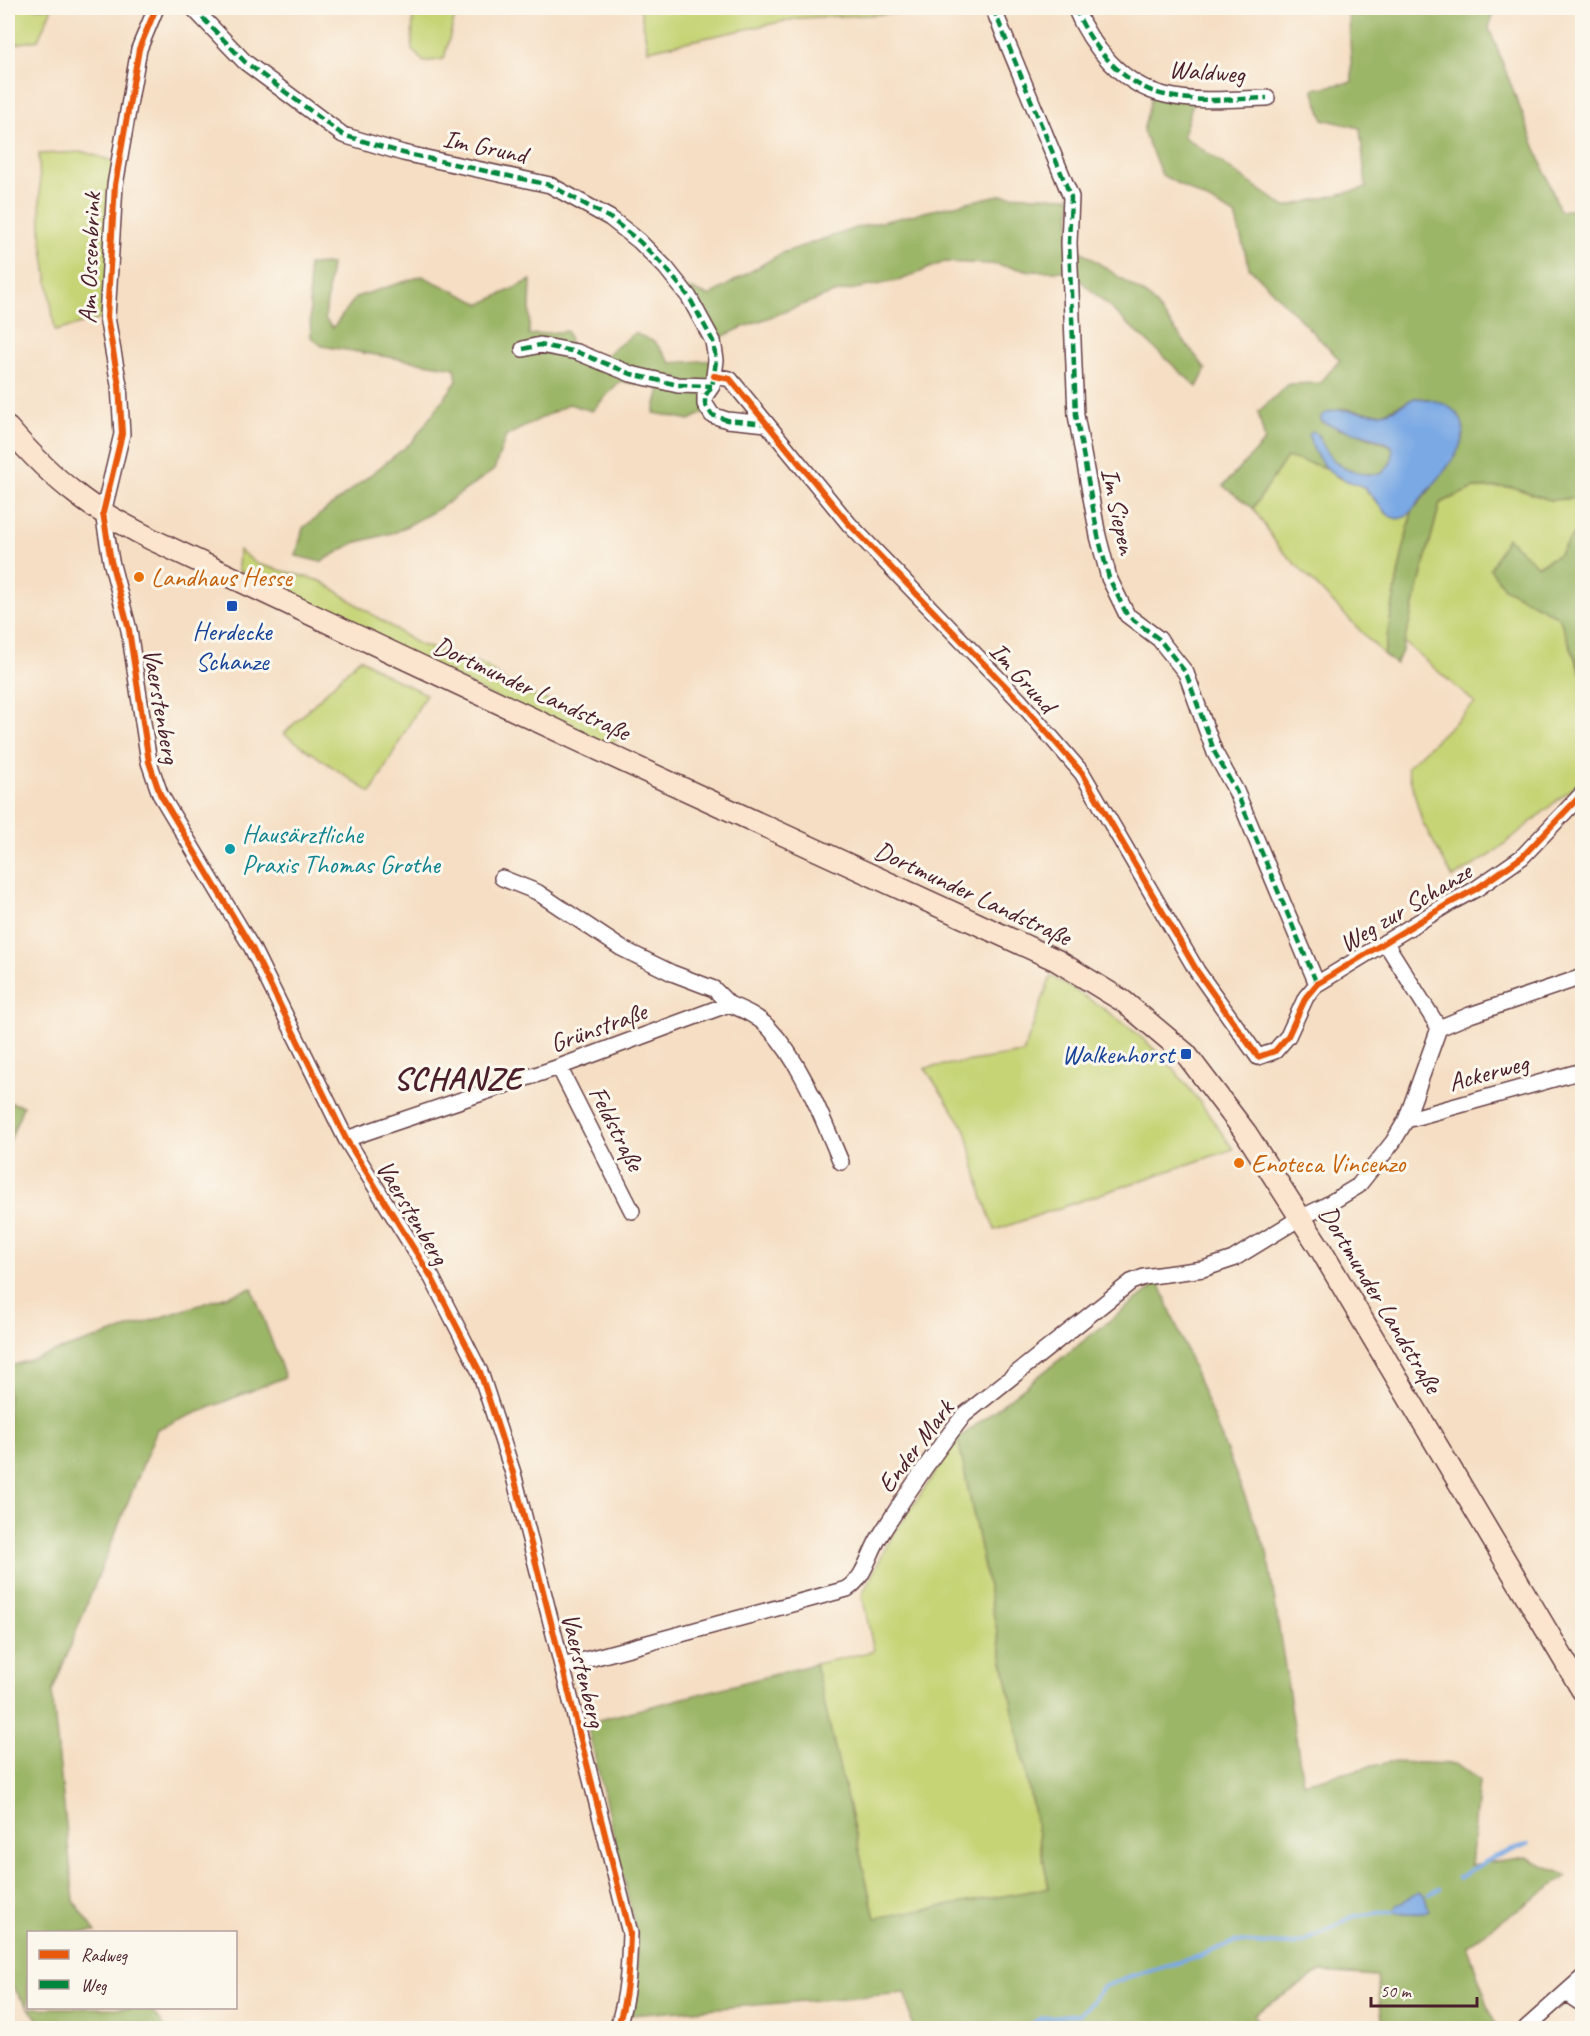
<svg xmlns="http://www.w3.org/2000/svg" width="1590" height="2036" font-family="Caveat,sans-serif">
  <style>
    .green { fill: #c6d476; stroke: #887a50; stroke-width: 1.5 }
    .forest { fill: #9cb667; stroke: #736a49; stroke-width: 1.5 }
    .water { fill: #7aa9e4; stroke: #626488; stroke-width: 1.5 }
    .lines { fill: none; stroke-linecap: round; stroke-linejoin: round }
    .stream { stroke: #7aa9e4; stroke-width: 4.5 }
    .minor-casing { stroke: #643c42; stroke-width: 18 }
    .secondary-casing { stroke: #643c42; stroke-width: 24 }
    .minor { stroke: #fff; stroke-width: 15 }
    .secondary { stroke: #fce5cf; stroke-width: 21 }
    .quiet { stroke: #00873e; stroke-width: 4.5; stroke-dasharray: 9 4.5; stroke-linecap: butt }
    .cycleway-casing { stroke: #fbf7ec; stroke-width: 10 }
    .cycleway { stroke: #e8590c; stroke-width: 6 }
    .food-dot { fill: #e8710a; stroke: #fbf7ec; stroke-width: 2 }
    .transit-dot { fill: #1a4fb4; stroke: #fbf7ec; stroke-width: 2 }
    .culture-dot { fill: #0f9aa8; stroke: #fbf7ec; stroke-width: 2 }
    .labels { text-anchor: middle; stroke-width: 6; stroke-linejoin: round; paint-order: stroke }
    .street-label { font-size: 26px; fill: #4a1f2b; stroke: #fbf7ec }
    .food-label { font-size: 26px; fill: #c56008; stroke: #fbf7ec; text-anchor: start }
    .transit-label { font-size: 26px; fill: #164399; stroke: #fbf7ec }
    .culture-label { font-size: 26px; fill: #0d838f; stroke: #fbf7ec; text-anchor: start }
    .district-label { font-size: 32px; font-weight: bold; letter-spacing: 1.5px; fill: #4a1f2b; stroke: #fbf7ec }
  </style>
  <rect width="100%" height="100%" fill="#fbf7ec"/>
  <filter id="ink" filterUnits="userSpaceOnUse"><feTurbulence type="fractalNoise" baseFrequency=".0167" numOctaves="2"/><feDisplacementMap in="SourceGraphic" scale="12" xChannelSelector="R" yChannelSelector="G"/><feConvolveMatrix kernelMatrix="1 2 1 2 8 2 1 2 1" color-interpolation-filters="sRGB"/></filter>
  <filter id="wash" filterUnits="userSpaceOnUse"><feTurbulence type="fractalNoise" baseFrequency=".008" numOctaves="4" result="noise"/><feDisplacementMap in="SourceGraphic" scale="24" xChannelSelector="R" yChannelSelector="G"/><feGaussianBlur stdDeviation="1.35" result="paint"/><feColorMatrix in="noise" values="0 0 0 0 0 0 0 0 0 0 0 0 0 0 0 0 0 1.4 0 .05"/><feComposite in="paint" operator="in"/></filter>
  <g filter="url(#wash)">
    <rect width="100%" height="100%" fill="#f5dec3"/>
    <path class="green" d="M 8,8 L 52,8 L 38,40 L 8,45 Z
      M 413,8 L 457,8 L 444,59 L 424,62 L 412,50 Z
      M 640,8 L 993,8 L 994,9 L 799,18 L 648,50 Z
      M 84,152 L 119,163 L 107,317 L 55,331 L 41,234 L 39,154 Z
      M 1287,457 L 1327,468 L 1339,478 L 1362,486 L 1386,513 L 1400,518 L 1412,511 L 1399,570 L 1384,655 L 1278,546 L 1253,508 Z
      M 1512,487 L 1550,500 L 1578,498 L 1582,504 L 1582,524 L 1558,555 L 1537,566 L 1504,588 L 1559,617 L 1580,672 L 1582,672 L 1582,780 L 1491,855 L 1453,878 L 1422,821 L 1407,767 L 1475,703 L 1404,642 L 1440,503 L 1474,488 Z
      M 239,550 L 257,564 L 321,581 L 418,644 L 484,665 L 518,691 L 563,705 L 579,703 L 622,733 L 605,752 L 238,570 Z
      M 360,658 L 388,676 L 426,694 L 371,793 L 284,734 Z
      M 1051,976 C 1094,1001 1136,1028 1169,1064 C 1193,1091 1213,1120 1233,1149 L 995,1230 L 983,1199 L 966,1130 L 925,1068 L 1023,1053 Z
      M 958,1439 L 1049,1888 L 875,1919 L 815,1664 L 874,1651 L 862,1595 L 889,1541 Z"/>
    <path class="forest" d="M 1344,8 L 1494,8 L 1489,28 L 1560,211 L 1582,208 L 1582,504 L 1578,498 L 1550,500 L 1512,487 L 1474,488 L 1440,503 L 1402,651 L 1396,664 L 1384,655 L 1399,570 L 1412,511 L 1433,486 L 1460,446 L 1463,430 L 1460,418 L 1429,399 L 1415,398 L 1380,414 L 1340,408 L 1337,429 L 1353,431 L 1392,446 C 1395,458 1390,465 1381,474 C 1349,476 1331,466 1319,436 L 1316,454 L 1327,468 L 1287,457 L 1253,508 L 1223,486 L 1265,441 L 1258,412 L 1289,384 L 1320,383 L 1340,360 L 1249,267 L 1235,215 L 1162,175 L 1143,131 L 1153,91 L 1194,99 L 1183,136 L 1285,207 L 1366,188 L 1360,128 L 1323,119 L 1313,89 L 1352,82 L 1349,18 Z
      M 999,195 L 1071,197 L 1069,243 L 1150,298 L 1206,369 L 1197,387 L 1070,271 L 1032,271 L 991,264 L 944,262 L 901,280 L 834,293 L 741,328 L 713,341 L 680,285 L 709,296 L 782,253 L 859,227 Z
      M 331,264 L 325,319 L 333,328 L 356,297 L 422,276 L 481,304 L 531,280 L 529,335 L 567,331 L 575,357 L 594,364 L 635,333 L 655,342 L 671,363 L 716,360 L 709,410 L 690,420 L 654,413 L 660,388 L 620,381 L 592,411 L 569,404 L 506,436 L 494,470 L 438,509 L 396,532 L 354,543 L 321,562 L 296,556 L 303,528 L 412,442 L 457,381 L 455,368 L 322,346 L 311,337 L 308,265 Z
      M 1582,524 L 1582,672 L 1581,672 L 1559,617 L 1504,588 L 1490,569 L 1507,538 L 1538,566 L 1558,555 Z
      M 8,1102 L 23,1106 L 8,1146 Z
      M 1159,1282 L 1267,1552 L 1303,1783 L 1389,1762 L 1457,1764 L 1479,1781 L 1471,1865 L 1526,1857 L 1567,1876 L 1467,1945 L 1496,2028 L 1383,2028 L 1377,1976 L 1320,1972 L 1254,2014 L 1261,2028 L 913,2028 L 906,1993 L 630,2015 L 636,1969 L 637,1936 L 587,1723 L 815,1664 L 875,1918 L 1049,1888 L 958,1439 Z
      M 252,1288 L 285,1377 L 157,1429 L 52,1692 L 74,1901 L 96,1932 L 28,1932 L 28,2008 L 150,2008 L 165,2028 L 44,2028 L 8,1981 L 8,1367 Z"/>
    <path class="water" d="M 1415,398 C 1431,399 1447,402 1458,415 C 1481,443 1426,489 1412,511 C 1389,535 1378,496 1363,487 C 1356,483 1348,482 1341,478 C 1325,471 1312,452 1309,435 L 1313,431 C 1321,437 1321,444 1326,451 C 1338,471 1360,476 1381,474 C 1390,466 1395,458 1392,446 C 1371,432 1343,433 1321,421 L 1321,416 C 1340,403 1359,415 1381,413 C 1391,413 1404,402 1415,398 Z
      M 1418,1892 L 1424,1894 L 1429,1910 C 1418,1915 1404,1916 1393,1911 L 1396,1906 Z"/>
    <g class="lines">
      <path class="stream" d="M 1458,1878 L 1494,1857 L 1528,1844
        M 1429,1894 L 1439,1889
        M 1024,2028 L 1043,2018 L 1079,2014 L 1092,2002 L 1103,1987 L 1128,1977 L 1197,1957 L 1234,1942 L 1291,1945 L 1306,1941 L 1354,1916 L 1393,1911"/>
    </g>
  </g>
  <g filter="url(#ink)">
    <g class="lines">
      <defs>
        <path id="minor" d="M 156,8 L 139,49 L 115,185 L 107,317 L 119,385 L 122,434 L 103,513 L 111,561 L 129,630 L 149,762 L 160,794 L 252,948 L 346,1139 L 432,1278 L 480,1372 L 513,1473 L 630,1933 C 629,1965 628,1998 617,2028
          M 193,8 L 245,62 L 343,135 L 403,153 L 550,185 L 610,218 L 639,241 L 666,268 L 689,297 L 713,341 L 716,360 L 714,376 L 712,386 L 705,396 L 705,404 L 712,415 L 727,420 L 767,424
          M 993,8 L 1071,197 L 1069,243 L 1076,415 L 1098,536 L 1109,578 L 1127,615 L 1159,639 L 1186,673 L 1215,753 L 1236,791 L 1317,984
          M 1075,8 C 1091,46 1122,85 1165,95 C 1197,103 1234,99 1267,98
          M 523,349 L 540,345 L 577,352 L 631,374 L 678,385 L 712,386
          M 714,376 L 730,379 L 849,524 L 1019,700 L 1082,773 L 1197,971 L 1258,1057 L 1275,1051 L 1288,1036 L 1306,997 L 1317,984 L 1448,904 L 1476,889 L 1522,857 L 1582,794
          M 502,878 L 537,892 L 621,948 L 672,973 L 714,989 L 729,1004
          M 1385,942 L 1439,1028
          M 559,1067 L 632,1211
          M 1406,1120 L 1582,1071
          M 346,1139 L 559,1067 L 729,1004 C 743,1010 758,1016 769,1028 C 802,1063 822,1118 841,1162
          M 563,1666 L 847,1589 C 865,1578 869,1553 880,1536 C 906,1494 934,1453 964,1415 L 1131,1282 L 1144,1277 L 1203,1269 L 1233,1259 L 1300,1218 L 1325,1206 L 1358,1186 L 1393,1142 L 1406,1120 L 1439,1028 L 1470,1015 L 1582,977
          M 1567,1994 L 1582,2004
          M 1526,2028 L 1582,1978"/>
        <path id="secondary" d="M 8,428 C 28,451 50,474 75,493 C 98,512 125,525 151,539 L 584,743 L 1056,960 L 1123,1001 L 1186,1054 L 1246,1133 L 1321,1250 L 1582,1690"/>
      </defs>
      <use href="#minor" class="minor-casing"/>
      <use href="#secondary" class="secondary-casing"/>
      <use href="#minor" class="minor"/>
      <use href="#secondary" class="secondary"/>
      <path class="quiet" d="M 193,8 L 245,62 L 343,135 L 403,153 L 550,185 L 610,218 L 639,241 L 666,268 L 689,297 L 713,341 L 716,360 L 714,376 L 712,386 L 705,396 L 705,404 L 712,415 L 727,420 L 767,424
        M 993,8 L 1071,197 L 1069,243 L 1076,415 L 1098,536 L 1109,578 L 1127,615 L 1159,639 L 1186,673 L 1215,753 L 1236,791 L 1317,984
        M 1075,8 C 1091,46 1122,85 1165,95 C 1197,103 1234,99 1267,98
        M 523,349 L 540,345 L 577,352 L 631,374 L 678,385 L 712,386"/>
      <defs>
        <path id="cycleway" d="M 156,8 L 139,49 L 115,185 L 107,317 L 119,385 L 122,434 L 103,513 L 111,561 L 129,630 L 149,762 L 160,794 L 252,948 L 346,1139 L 432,1278 L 480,1372 L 513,1473 L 630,1933 C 629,1965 628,1998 617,2028
          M 714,376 L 730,379 L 849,524 L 1019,700 L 1082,773 L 1197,971 L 1258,1057 L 1275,1051 L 1288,1036 L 1306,997 L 1317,984 L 1448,904 L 1476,889 L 1522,857 L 1582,794"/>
      </defs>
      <use href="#cycleway" class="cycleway-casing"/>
      <use href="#cycleway" class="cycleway"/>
    </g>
  </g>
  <g class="food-dot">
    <circle cx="139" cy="577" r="6"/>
    <circle cx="1239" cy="1163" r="6"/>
  </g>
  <g class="transit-dot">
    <rect x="226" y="600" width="12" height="12" rx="3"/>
    <rect x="1180" y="1048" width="12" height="12" rx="3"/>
  </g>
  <circle class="culture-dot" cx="230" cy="849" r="6"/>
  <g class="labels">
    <g class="street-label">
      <text transform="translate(1207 71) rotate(4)" y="9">Waldweg</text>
      <text transform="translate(485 146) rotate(12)" y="9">Im Grund</text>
      <text transform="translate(89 258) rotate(-88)" y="9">Am Ossenbrink</text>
      <text transform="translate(1119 511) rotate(78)" y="9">Im Siepen</text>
      <text transform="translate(1023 677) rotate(48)" y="9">Im Grund</text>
      <text transform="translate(532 688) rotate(25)" y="9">Dortmunder Landstraße</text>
      <text transform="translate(162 706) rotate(80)" y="9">Vaerstenberg</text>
      <text transform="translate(973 893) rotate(25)" y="9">Dortmunder Landstraße</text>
      <text transform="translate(1405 907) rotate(-31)" y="9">Weg zur Schanze</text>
      <text transform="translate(598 1027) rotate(-20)" y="9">Grünstraße</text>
      <text transform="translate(1488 1072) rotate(-15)" y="9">Ackerweg</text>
      <text transform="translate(617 1128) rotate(63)" y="9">Feldstraße</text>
      <text transform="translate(413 1212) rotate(59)" y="9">Vaerstenberg</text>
      <text transform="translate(1381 1299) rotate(59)" y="9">Dortmunder Landstraße</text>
      <text transform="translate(915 1446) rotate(-53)" y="9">Ender Mark</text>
      <text transform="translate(584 1670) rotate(76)" y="9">Vaerstenberg</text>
    </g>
    <g class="food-label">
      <text x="151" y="586">Landhaus Hesse</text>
      <text x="1251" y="1172">Enoteca Vincenzo</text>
    </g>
    <g class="transit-label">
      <text x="232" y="640">Herdecke<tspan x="232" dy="30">Schanze</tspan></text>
      <text x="1174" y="1063" text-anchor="end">Walkenhorst</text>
    </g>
    <g class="culture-label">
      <text x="242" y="843">Hausärztliche<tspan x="242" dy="30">Praxis Thomas Grothe</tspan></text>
    </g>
    <g class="district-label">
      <text x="458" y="1089">SCHANZE</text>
    </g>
  </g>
  <rect width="1590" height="2036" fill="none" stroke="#fbf7ec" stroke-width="30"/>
  <rect x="27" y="1931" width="210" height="78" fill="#fbf7ec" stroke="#b4a19f" stroke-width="1.5"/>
  <rect x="39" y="1950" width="30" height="9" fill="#e8590c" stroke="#b4a19f" stroke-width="1.5"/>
  <text x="81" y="1961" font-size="18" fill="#4a1f2b">Radweg</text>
  <rect x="39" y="1980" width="30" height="9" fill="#00873e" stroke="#b4a19f" stroke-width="1.5"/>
  <text x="81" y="1991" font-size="18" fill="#4a1f2b">Weg</text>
  <path d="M1371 1997v9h106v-9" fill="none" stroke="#4a1f2b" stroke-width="3"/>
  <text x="1380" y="1997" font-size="18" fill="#4a1f2b" stroke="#fbf7ec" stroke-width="4.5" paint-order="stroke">50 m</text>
</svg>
